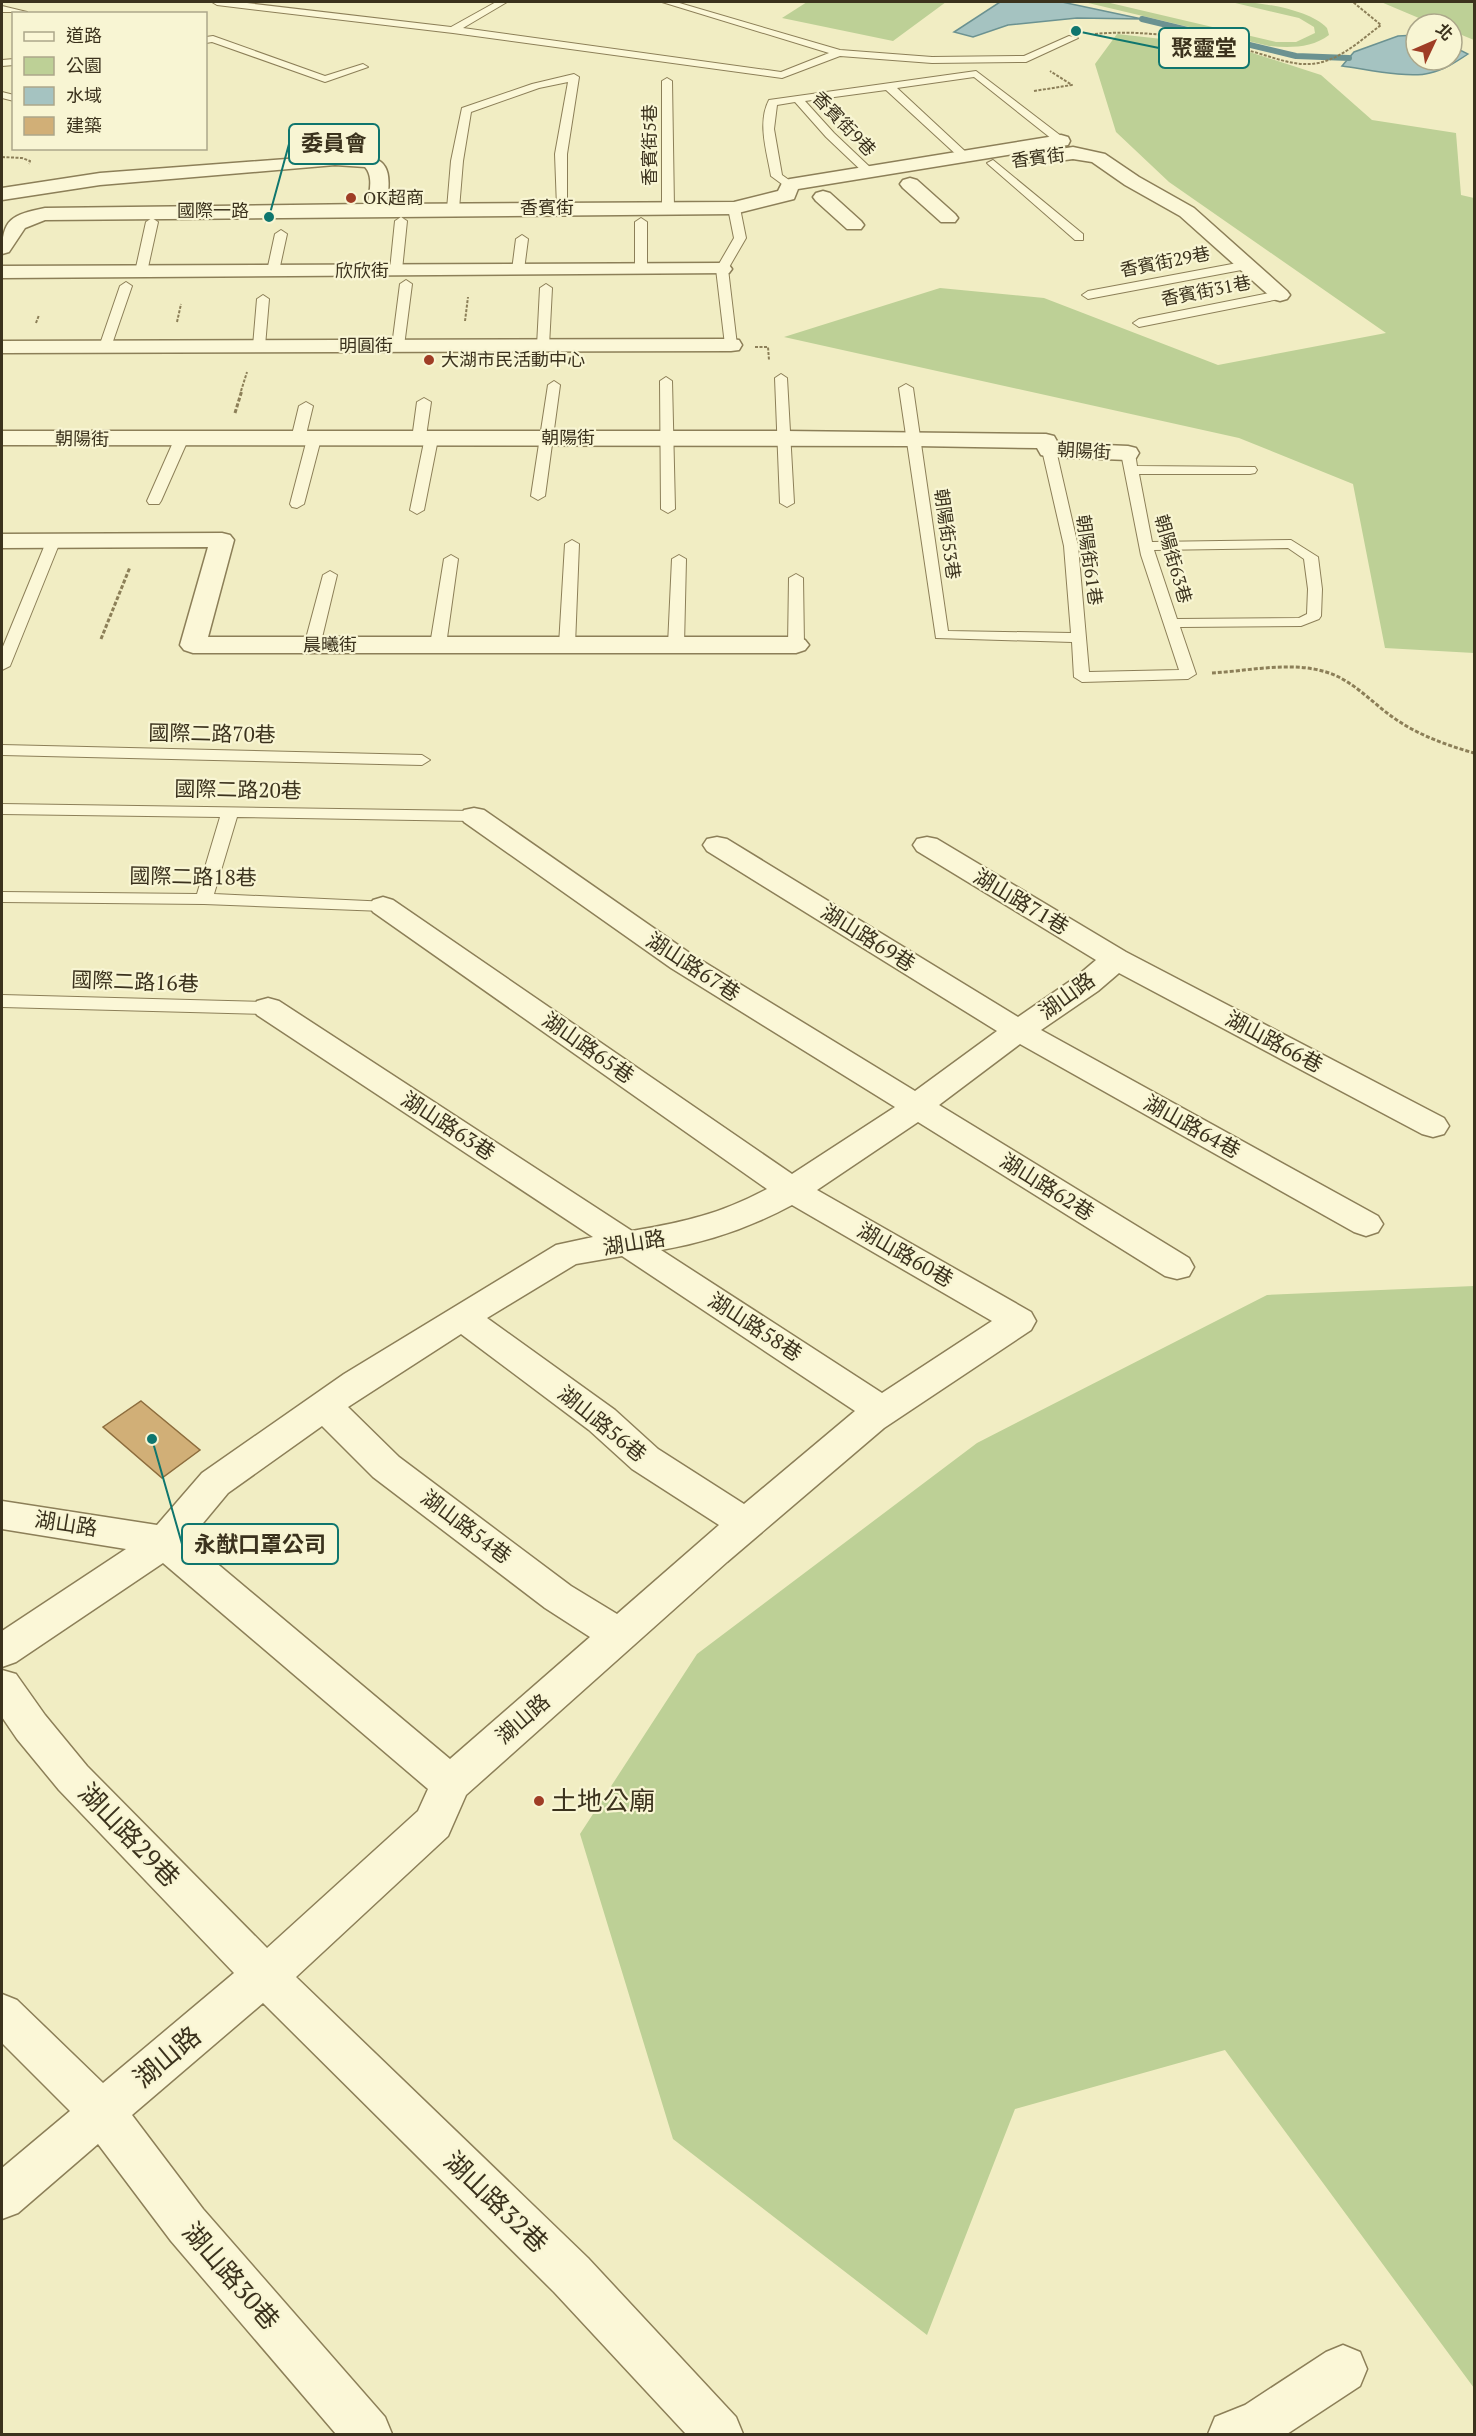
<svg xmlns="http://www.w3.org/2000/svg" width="1476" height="2436" font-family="'PT Serif','Noto Sans TC',serif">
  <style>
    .green { fill: #bdd096 }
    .water { fill: #a5c3c1; stroke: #6b9291; stroke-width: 1.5 }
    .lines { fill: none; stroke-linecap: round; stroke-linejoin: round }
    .stream { stroke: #6b9291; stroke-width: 6 }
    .building { fill: #d1af77; stroke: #8d6d3d; stroke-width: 1.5 }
    .lane-casing { stroke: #8c7f58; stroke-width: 2 }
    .street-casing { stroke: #8c7f58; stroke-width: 3 }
    .path-far1 { stroke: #8c7f58; stroke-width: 2; stroke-dasharray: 3 1.5; stroke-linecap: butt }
    .path { stroke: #8c7f58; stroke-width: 3; stroke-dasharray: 4 2; stroke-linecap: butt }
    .lane { fill: #fbf7d7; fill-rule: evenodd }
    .street { fill: #fbf7d7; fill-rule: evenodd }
    .poi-dot { fill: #9f3d25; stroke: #f8f5d3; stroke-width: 2 }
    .labels { text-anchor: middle; stroke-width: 4.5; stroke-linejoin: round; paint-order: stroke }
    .far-street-label { font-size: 18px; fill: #3b321d; stroke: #f8f5d3 }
    .far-poi-label { font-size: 18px; fill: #3b321d; stroke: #f8f5d3; text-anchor: start }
    .street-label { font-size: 21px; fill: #3b321d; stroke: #f8f5d3 }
    .near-poi-label { font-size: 26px; fill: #3b321d; stroke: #f8f5d3; text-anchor: start }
    .near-street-label { font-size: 26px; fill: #3b321d; stroke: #f8f5d3 }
    .leader { fill: none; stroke: #0f766e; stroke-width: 2 }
    .callout-dot { fill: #0f766e; stroke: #f8f5d3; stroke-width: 2 }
    .callout { fill: #f8f5d3; stroke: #0f766e; stroke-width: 2 }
    .callout-label { font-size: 22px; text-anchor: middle; font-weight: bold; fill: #3b321d }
  </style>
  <rect width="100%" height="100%" fill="#f1edc3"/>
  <path class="green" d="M 807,2 L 946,2 L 893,41 L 782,18 Z
    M 1084,2 L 1106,2 L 1276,42 L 1296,42 L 1315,33 L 1314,27 L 1299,18 L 1231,2 C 1257,1 1309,9 1327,28 L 1329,35 C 1312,48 1290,48 1269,46 Z
    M 1381,2 L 1474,2 L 1474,40 L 1452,31 L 1452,24 L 1433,24 Z
    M 1117,34 L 1234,47 L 1321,75 L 1372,120 L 1456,133 L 1461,195 L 1474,198 L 1474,653 L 1385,648 L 1353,484 L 1239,438 L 784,337 L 940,288 L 1044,298 L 1218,365 L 1386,333 L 1169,182 L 1116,132 L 1095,64 Z
    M 1474,1286 L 1474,2388 L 1225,2050 L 1015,2109 L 927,2335 L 673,2139 L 580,1834 L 697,1654 L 977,1443 L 1267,1295 Z"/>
  <path class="water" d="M 1000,2 L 1062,2 L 1142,19 L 1077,18 L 1008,25 L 973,37 L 954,32 Z
    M 1416,35 L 1416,60 L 1452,60 L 1452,46 L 1468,54 C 1456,62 1444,70 1430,73 C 1409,79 1365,69 1342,66 L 1354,52 L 1398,36 Z"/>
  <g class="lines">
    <path class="stream" d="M 1142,19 L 1296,56 L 1349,58"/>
  </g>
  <path class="building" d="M 141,1401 L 200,1450 L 162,1478 L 103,1427 Z"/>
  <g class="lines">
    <defs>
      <path id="lane" d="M 212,2 L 238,2 L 451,27 L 496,2 L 507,2 L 463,28 L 781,72 L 829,53 L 662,2 L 676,2 L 840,50 L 932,57 L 1024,56 L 1069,36 L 1078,38 L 1026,62 L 932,63 L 840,56 L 782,78 L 453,33 L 217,5 Z
        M 2,6 L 27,12 L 2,12 Z
        M 213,36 L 325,76 L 363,64 L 368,67 L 325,82 L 212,42 L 206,43 L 206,37 Z
        M 14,59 L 14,65 L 2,66 L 2,60 Z
        M 976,71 L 1065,139 L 1065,143 L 1057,143 L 974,77 L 897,88 L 968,154 L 968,158 L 960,158 L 886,90 L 805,101 L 834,133 L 873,170 L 873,174 L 865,174 L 826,137 L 795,102 L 777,105 L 774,129 L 782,175 L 796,185 L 794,187 L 786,187 L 771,176 C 767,152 757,123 769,100 Z
        M 574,74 L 579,77 L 567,154 L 567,209 L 563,210 L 557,207 L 555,154 L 568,82 L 539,88 L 471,112 L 463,161 L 459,209 L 457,211 L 449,211 L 447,209 L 451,161 L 462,108 L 532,84 Z
        M 667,78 L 672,81 L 674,208 L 668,211 L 662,208 L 662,81 Z
        M 2,92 L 14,95 L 14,101 L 2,98 Z
        M 993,160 L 1083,234 L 1083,240 L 1075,240 L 989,165 L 987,163 Z
        M 734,205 L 740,208 L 746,238 L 728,269 L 737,345 L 731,349 L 725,345 L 716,269 L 734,238 L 728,208 Z
        M 401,217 L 407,221 L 402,270 L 396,274 L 390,270 L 395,221 Z
        M 152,218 L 158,222 L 147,272 L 141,276 L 135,272 L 146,222 Z
        M 641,218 L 647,222 L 647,269 L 641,273 L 635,269 L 635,222 Z
        M 281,230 L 287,234 L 279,271 L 273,275 L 267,271 L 275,234 Z
        M 522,235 L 528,239 L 524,270 L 518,274 L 512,270 L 516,239 Z
        M 1248,261 L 1252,262 L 1252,268 L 1088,299 L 1082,295 L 1088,291 Z
        M 406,280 L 412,284 L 404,346 L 398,350 L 392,346 L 400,284 Z
        M 126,282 L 132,286 L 111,347 L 105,351 L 101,350 L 99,347 L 120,286 Z
        M 546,284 L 552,288 L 549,346 L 543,350 L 537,346 L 540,288 Z
        M 1280,291 L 1286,295 L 1284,298 L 1139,327 L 1133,323 L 1139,319 Z
        M 263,295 L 269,299 L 265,346 L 259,350 L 253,346 L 257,299 Z
        M 781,374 L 787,378 L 794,503 L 787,507 L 780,503 L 775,378 Z
        M 666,377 L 672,381 L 675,509 L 668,513 L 661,509 L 660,381 Z
        M 554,381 L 560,385 L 545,496 L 538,500 L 531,496 L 548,385 Z
        M 906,384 L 913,388 L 948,631 L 1071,633 L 1064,546 L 1042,450 L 1049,446 L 1056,450 L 1078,546 L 1089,672 L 1179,670 L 1141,555 L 1121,453 L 1128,449 L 1135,453 L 1137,466 L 1255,467 L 1257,470 L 1255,473 L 1250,474 L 1139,474 L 1152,542 L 1291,540 L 1318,557 L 1322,589 L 1321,616 L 1319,619 L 1301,626 L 1180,627 L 1196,674 L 1188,679 L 1082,682 L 1074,677 L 1072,642 L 936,638 L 899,388 ZM 1288,548 L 1304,559 L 1308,589 L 1307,614 L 1299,618 L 1177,619 L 1154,550 Z
        M 424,398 L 431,402 L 426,436 L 431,435 L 438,439 L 424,510 L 417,514 L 410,510 L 424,442 L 414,442 L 412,439 L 417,402 Z
        M 306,402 L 313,406 L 305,439 L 298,443 L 293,442 L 291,439 L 299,406 Z
        M 314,435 L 321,439 L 304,504 L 297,508 L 292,507 L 290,504 L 307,439 Z
        M 181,436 L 188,440 L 161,501 L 159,504 L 149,504 L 147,501 L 174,440 Z
        M 53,538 L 60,542 L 10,666 L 2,670 L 2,649 L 46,542 Z
        M 572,540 L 579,544 L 575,645 L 567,650 L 559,645 L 565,544 Z
        M 451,555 L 458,559 L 446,645 L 438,650 L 430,645 L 444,559 Z
        M 679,555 L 686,559 L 684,645 L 676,650 L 668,645 L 672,559 Z
        M 330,571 L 337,575 L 320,646 L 317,649 L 307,649 L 304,646 L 323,575 Z
        M 796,574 L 803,578 L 804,645 L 796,650 L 788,645 L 789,578 Z
        M 2,745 L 422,755 L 430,760 L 422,765 L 2,755 Z
        M 2,804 L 474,811 L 482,816 L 474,821 L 237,817 L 214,894 L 389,902 L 392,906 L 389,910 L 383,911 L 204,904 L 2,902 L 2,892 L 197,894 L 220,817 L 2,814 Z
        M 2,995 L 268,1002 L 274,1004 L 277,1008 L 274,1012 L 268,1014 L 2,1007 Z"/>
      <path id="street" d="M 1061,135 L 1068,137 L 1070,141 L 1068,145 L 798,189 L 794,199 L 734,214 L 45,220 L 25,228 L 9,252 L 2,254 C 2,218 12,215 45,208 L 368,204 C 369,192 374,177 365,167 L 335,165 L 100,185 L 2,200 L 2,188 L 100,173 L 352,154 C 390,157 391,169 387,204 L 734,202 L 778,191 L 783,181 L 790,179 Z
        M 1073,147 L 1105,154 L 1139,177 L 1194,208 L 1287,291 L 1290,295 L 1287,299 L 1280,301 L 1273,299 L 1180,216 L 1125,185 L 1092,162 L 1073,159 L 1035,164 L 1028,162 L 1026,158 L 1028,154 Z
        M 910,178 L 917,180 L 955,214 L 958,218 L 955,222 L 941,222 L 903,188 L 900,184 L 903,180 Z
        M 823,191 L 830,193 L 861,221 L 864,225 L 861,229 L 847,229 L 816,201 L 813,197 L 816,193 Z
        M 722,263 L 729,265 L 732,269 L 729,273 L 2,278 L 2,266 Z
        M 731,339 L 739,340 L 742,345 L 739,350 L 731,351 L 2,353 L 2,341 Z
        M 2,431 L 785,431 L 1046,434 L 1054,436 L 1058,443 L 1128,446 L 1136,448 L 1139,453 L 1136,458 L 1128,460 L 1049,457 L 1041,455 L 1037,448 L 916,446 L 2,445 Z
        M 222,533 L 230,535 L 234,540 L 208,637 L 796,637 L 805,640 L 809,645 L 805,650 L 796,653 L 193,653 L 184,650 L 180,645 L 208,547 L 2,548 L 2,534 Z
        M 474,808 L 484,810 L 691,954 L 915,1091 L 997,1031 L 707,851 L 703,845 L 707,839 L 717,837 L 727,839 L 1018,1017 L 1076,977 L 1096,960 L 917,851 L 913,845 L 917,839 L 927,837 L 937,839 L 1126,952 L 1444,1118 L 1449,1126 L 1444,1134 L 1433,1137 L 1422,1134 L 1119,973 L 1098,991 L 1041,1030 L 1378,1216 L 1383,1224 L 1378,1232 L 1366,1236 L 1354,1232 L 1020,1044 L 939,1105 L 1189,1258 L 1194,1267 L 1189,1276 L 1177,1279 L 1165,1276 L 918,1122 L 817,1190 L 1031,1312 L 1036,1321 L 1031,1330 L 884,1428 L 727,1562 L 466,1795 L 448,1836 L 296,1977 L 588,2258 L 736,2417 L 743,2434 L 686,2434 L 554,2292 L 263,2003 L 132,2115 L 203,2209 L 385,2417 L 392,2434 L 336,2434 L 171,2241 L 98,2144 L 18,2213 L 2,2219 L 2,2168 L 70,2111 L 2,2043 L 2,1994 L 17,2000 L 103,2083 L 234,1973 L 59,1790 L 17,1739 L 2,1717 L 2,1670 L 16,1674 L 45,1715 L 87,1766 L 267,1948 L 418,1811 L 428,1789 L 163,1563 L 16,1662 L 2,1667 L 2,1631 L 126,1549 L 2,1529 L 2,1501 L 157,1525 L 202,1473 L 344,1374 L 556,1245 L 593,1237 L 257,1015 L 253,1008 L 257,1001 L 268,998 L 279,1001 L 632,1231 C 685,1222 720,1214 767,1189 L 373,912 L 369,906 L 373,900 L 383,897 L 393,900 L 792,1174 L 895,1107 L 671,968 L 464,822 L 460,816 L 464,810 ZM 792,1205 L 992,1321 L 882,1393 L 661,1250 C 708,1242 751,1227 792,1205 ZM 622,1256 L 855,1411 L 744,1504 L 658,1449 L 615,1410 L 487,1318 L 576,1264 ZM 461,1334 L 589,1430 L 632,1469 L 719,1525 L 617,1614 L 571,1586 L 399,1457 L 348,1407 ZM 322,1426 L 373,1477 L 545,1608 L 590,1637 L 450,1759 L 189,1540 L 228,1493 Z
        M 1343,2345 L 1360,2352 L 1367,2369 L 1360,2386 L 1287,2434 L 1208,2434 L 1215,2417 L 1245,2405 L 1326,2352 Z"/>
    </defs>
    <use href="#lane" class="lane-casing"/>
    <use href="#street" class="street-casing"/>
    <path class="path-far1" d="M 1095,34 C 1146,29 1196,39 1246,50 C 1269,55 1294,68 1318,63 C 1343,58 1362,39 1381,25 L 1353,2
      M 1034,91 L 1072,85 L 1050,71
      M 2,157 L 22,158 L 30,161 L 29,164
      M 465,321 L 468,297
      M 177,322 L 181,304
      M 36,323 L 39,315
      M 755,347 L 768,347 L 769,360
      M 241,391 L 247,372"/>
    <path class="path" d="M 235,413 L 242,390
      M 101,639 L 130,567
      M 1212,673 C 1248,671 1291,661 1326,672 C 1353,680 1372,703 1394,718 C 1418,735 1446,745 1474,753"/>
    <use href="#lane" class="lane"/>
    <use href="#street" class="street"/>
  </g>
  <g class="poi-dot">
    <circle cx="351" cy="198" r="6"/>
    <circle cx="429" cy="360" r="6"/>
    <circle cx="539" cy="1801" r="6"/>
  </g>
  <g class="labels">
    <g class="far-street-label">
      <text transform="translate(844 124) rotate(46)" y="6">香賓街9巷</text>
      <text transform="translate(650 145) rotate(-90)" y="6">香賓街5巷</text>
      <text transform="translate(1038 158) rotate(-7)" y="6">香賓街</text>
      <text x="547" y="214">香賓街</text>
      <text x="213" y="217">國際一路</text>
      <text transform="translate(1165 262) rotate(-11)" y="6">香賓街29巷</text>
      <text x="362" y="277">欣欣街</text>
      <text transform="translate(1206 291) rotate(-11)" y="6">香賓街31巷</text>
      <text x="366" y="352">明圓街</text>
      <text x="568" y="444">朝陽街</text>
      <text transform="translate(82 439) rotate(1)" y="6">朝陽街</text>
      <text transform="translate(1084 451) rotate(3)" y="6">朝陽街</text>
      <text transform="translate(947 534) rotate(82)" y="6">朝陽街53巷</text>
      <text transform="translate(1173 559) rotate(74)" y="6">朝陽街63巷</text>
      <text transform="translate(1089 560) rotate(82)" y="6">朝陽街61巷</text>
      <text x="330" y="651">晨曦街</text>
    </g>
    <g class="far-poi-label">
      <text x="363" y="204">OK超商</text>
      <text x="441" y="366">大湖市民活動中心</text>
    </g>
    <g class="street-label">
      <text transform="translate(212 734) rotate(1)" y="7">國際二路70巷</text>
      <text transform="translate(238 790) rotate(1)" y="7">國際二路20巷</text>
      <text transform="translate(193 877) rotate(1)" y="7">國際二路18巷</text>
      <text transform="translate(1021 902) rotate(31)" y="7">湖山路71巷</text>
      <text transform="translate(868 938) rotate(32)" y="7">湖山路69巷</text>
      <text transform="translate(693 967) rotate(33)" y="7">湖山路67巷</text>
      <text transform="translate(135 982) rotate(2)" y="7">國際二路16巷</text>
      <text transform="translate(1067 996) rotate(-36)" y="7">湖山路</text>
      <text transform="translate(1274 1042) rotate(28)" y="7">湖山路66巷</text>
      <text transform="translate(588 1048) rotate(35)" y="7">湖山路65巷</text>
      <text transform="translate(448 1126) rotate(33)" y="7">湖山路63巷</text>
      <text transform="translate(1192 1127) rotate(29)" y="7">湖山路64巷</text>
      <text transform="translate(1047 1187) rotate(32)" y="7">湖山路62巷</text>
      <text transform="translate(634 1243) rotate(-9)" y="7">湖山路</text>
      <text transform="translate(905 1255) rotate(30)" y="7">湖山路60巷</text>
      <text transform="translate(755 1327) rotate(33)" y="7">湖山路58巷</text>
      <text transform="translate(602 1424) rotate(39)" y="7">湖山路56巷</text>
      <text transform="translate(66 1524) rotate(9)" y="7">湖山路</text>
      <text transform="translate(466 1527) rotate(37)" y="7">湖山路54巷</text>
      <text transform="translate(523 1719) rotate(-41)" y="7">湖山路</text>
    </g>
    <g class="near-poi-label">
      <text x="551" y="1810">土地公廟</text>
    </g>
    <g class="near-street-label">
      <text transform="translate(129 1835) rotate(46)" y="9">湖山路29巷</text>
      <text transform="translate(167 2057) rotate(-40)" y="9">湖山路</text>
      <text transform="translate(496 2202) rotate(44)" y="9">湖山路32巷</text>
      <text transform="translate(231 2276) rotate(49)" y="9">湖山路30巷</text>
    </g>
  </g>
  <path class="leader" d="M1076 31L1159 48M269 217L289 144M152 1439L182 1544"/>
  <g class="callout-dot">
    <circle cx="1076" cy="31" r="6"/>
    <circle cx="269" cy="217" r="6"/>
    <circle cx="152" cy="1439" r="6"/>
  </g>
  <g class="callout">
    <rect x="1159" y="28" width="90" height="40" rx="6"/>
    <rect x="289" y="124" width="90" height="40" rx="6"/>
    <rect x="182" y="1524" width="156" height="40" rx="6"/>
  </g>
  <g class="callout-label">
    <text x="1204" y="56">聚靈堂</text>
    <text x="334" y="151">委員會</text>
    <text x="260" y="1552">永猷口罩公司</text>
  </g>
  <rect width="1476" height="2436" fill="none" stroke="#3b321d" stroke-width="6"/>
  <rect x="12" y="12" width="195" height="138" fill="#f8f5d3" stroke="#aca78a" stroke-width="1.5"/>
  <rect x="24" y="32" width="30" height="9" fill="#fbf7d7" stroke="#aca78a" stroke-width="1.5"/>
  <text x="66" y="42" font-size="18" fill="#3b321d">道路</text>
  <rect x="24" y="57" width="30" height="18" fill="#bdd096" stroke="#aca78a" stroke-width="1.5"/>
  <text x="66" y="72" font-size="18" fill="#3b321d">公園</text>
  <rect x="24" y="87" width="30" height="18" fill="#a5c3c1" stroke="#aca78a" stroke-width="1.5"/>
  <text x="66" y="102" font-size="18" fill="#3b321d">水域</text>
  <rect x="24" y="117" width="30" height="18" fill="#d1af77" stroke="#aca78a" stroke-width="1.5"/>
  <text x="66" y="132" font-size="18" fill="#3b321d">建築</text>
  <g transform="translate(1434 42) rotate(46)"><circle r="28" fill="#f8f5d3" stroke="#aca78a" stroke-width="1.5"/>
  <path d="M0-4.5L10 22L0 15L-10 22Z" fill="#9f3d25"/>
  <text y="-9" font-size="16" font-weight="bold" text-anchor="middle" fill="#3b321d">北</text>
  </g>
</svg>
